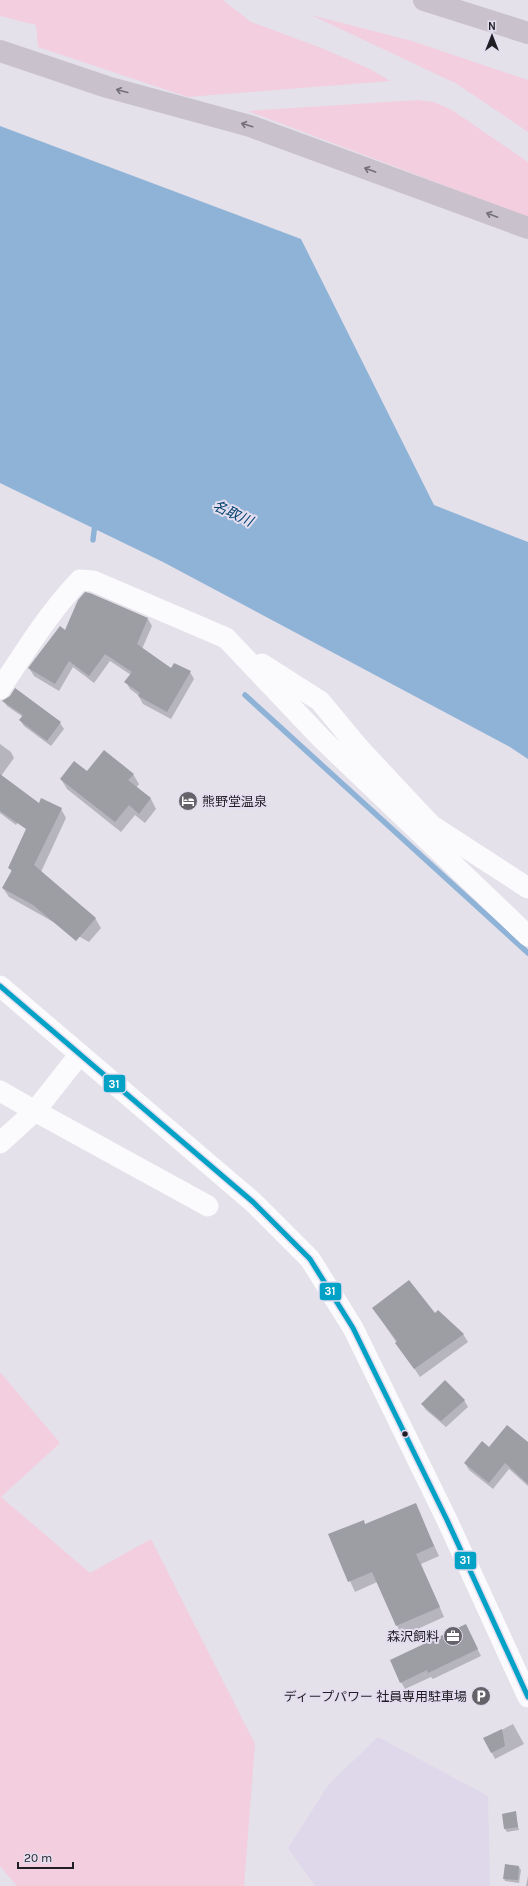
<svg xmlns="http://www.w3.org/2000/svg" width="528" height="1886" font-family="Karla,'Noto Sans JP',sans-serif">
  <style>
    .built { fill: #ded8ea }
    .green { fill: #f3cedf }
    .water { fill: #8fb3d7 }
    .shadow { fill: #0003 }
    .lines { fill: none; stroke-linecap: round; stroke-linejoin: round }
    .stream { stroke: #8fb3d7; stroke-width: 5.5 }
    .building { fill: #9d9da4 }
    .minor { stroke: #fbfafc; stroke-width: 21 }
    .highway { stroke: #c9c1cb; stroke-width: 22 }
    .bus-1-casing { stroke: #e3ddef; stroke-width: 8 }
    .bus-1 { stroke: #02a2c6; stroke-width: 5 }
    .oneway { stroke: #747078 }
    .bus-dot { fill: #201e25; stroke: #e3ddef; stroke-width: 1.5 }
    .labels { text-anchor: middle; stroke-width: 4; stroke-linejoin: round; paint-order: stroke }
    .poi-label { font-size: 13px; fill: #201e25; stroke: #e3ddef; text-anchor: end }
    .water-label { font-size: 14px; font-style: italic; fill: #034470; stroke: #e3ddef }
    .line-badge { stroke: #e3ddef; stroke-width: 1.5 }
    .badge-label { font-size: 11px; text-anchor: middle; font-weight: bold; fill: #fff }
  </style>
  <rect width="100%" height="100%" fill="#e4e1eb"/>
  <path class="built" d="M 378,1737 L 488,1796 L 490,1886 L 315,1886 L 288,1848 L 329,1784 Z"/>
  <path class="green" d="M 0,0 L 223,0 L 251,22 L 324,49 L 370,69 L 390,81 L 188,97 L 38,47 L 36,25 L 0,16 Z
    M 311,15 L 412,41 L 528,80 L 528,132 L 457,84 Z
    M 418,100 L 434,102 L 452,110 L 528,162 L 528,217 L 248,111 Z
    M 0,1372 L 60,1443 L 1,1497 L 90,1573 L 151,1539 L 255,1744 L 244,1886 L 17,1886 L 0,1866 Z"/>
  <path class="water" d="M 0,126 L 301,239 L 434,505 L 528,542 L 528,759 L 510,747 L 163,562 L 0,483 Z"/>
  <path class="shadow" d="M 148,619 L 152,626 L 142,649 L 172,669 L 190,672 L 194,679 L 171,719 L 143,704 L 138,695 L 130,689 L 126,682 L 131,675 L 110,661 L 94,683 L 73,667 L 59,691 L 34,676 L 29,668 L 66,632 Z
    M 4,701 L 60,723 L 64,729 L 51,746 L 24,726 L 20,720 L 23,717 L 7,706 Z
    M 0,744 L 11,752 L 14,758 L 1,776 L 32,803 L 16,825 L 0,813 Z
    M 87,772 L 133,774 L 139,784 L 136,788 L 151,799 L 156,809 L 145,823 L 135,815 L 121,832 L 67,789 L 61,779 Z
    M 61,809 L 66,818 L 41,872 L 95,918 L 101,928 L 89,942 L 9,897 L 3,888 L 12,872 L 9,868 Z
    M 373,1308 L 435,1314 L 463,1334 L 468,1342 L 420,1377 Z
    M 464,1400 L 468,1407 L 446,1427 L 426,1410 L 422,1404 Z
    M 528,1444 L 528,1486 L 509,1469 L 493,1489 L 469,1470 L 465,1463 L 489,1448 Z
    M 415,1504 L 439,1556 L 421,1564 L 444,1617 L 402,1636 L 377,1582 L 355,1592 L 329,1535 L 366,1525 Z
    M 469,1632 L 481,1656 L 433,1679 L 431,1677 L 405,1689 L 401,1682 Z
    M 513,1724 L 524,1744 L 495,1759 L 485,1739 Z
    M 515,1813 L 519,1830 L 507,1832 L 505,1829 Z
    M 519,1867 L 521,1870 L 519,1883 L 505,1881 L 504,1878 Z
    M 528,1876 L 528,1886 L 526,1886 Z"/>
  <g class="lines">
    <path class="stream" d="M 93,540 L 95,523
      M 245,695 L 528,953"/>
  </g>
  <path class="building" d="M 85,592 L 90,593 L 148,618 L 137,644 L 171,668 L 174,663 L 191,671 L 167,712 L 138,696 L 140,693 L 124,682 L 132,672 L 105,654 L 89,676 L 69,661 L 55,684 L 28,668 L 60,626 L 65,630 L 78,600 Z
    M 15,688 L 61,722 L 47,741 L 19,720 L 23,715 L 2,701 L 10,696 Z
    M 104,750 L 134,774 L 128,780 L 151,798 L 139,814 L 129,805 L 115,822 L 60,779 L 74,761 L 87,771 Z
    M 0,774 L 39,803 L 41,798 L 62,808 L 34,865 L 96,918 L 76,941 L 33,905 L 2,888 L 12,870 L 8,868 L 26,829 L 0,811 Z
    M 409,1280 L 435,1313 L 438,1310 L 464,1334 L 414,1369 L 395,1343 L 397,1341 L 372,1308 Z
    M 445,1380 L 465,1400 L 441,1421 L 421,1404 Z
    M 507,1425 L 528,1442 L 528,1484 L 505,1463 L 489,1483 L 464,1463 L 482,1441 L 489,1447 Z
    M 416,1503 L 434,1546 L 416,1554 L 440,1607 L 396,1626 L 372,1572 L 348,1582 L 328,1534 L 364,1520 L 365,1524 Z
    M 466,1624 L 478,1649 L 428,1673 L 427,1670 L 400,1683 L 390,1660 Z
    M 502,1729 L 505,1746 L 491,1753 L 483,1738 Z
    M 516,1811 L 518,1827 L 504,1829 L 502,1814 Z
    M 505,1864 L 519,1866 L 518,1880 L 503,1879 Z"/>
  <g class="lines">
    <path class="minor" d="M 262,664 L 320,701 L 359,748 L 431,825 L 528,888
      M 0,689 C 25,652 49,612 80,580 L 93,581 L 226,638 L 321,738 L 528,936
      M 0,986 L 253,1202 L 310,1259 L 353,1328 L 447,1520 L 528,1697
      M 80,1054 L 35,1111 L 208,1206
      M 0,1091 L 35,1111 L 0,1143"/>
    <path class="highway" d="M 424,0 L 528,33
      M 0,51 L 107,87 L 250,126 L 528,228"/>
    <defs>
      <path id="bus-1" d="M 0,986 L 253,1202 L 310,1259 L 353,1328 L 447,1520 L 528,1697"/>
    </defs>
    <use href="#bus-1" class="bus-1-casing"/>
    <use href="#bus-1" class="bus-1"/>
  </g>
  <defs><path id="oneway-shaft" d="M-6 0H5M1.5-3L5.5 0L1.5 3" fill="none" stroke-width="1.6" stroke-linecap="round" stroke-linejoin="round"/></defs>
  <g class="oneway">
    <use href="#oneway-shaft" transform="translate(122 91) rotate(-165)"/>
    <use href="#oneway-shaft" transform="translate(247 125) rotate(-163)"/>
    <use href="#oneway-shaft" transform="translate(370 170) rotate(-160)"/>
    <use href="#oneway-shaft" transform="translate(492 215) rotate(-159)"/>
  </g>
  <defs>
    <symbol id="hotel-disc" viewBox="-11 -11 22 22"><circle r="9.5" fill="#65626a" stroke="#e3ddef"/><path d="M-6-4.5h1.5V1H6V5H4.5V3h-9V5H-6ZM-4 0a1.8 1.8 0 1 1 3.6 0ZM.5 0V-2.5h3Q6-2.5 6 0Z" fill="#fff"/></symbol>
    <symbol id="office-disc" viewBox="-11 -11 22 22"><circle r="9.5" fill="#65626a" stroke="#e3ddef"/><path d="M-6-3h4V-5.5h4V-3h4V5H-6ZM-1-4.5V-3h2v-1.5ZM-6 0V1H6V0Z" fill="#fff"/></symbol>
    <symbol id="parking-disc" viewBox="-11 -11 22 22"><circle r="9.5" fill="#65626a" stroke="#e3ddef"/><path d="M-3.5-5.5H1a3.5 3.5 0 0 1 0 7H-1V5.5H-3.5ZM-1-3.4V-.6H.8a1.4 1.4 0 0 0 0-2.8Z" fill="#fff"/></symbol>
  </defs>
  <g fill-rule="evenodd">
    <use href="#hotel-disc" x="177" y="790" width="22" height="22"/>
    <use href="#office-disc" x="442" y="1625" width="22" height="22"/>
    <use href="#parking-disc" x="470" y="1685" width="22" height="22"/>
  </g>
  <circle class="bus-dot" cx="405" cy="1434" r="3.5"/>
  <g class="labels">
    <g class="poi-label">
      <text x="202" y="806" text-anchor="start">熊野堂温泉</text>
      <text x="439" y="1641">森沢飼料</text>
      <text x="467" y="1701">ディープパワー 社員専用駐車場</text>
    </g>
    <g class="water-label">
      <text transform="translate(233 513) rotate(25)" y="5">名取川</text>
    </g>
  </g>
  <g class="line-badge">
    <rect x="103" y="1074" width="23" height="19" rx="4" fill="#02a2c6"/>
    <rect x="319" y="1282" width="23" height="19" rx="4" fill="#02a2c6"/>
    <rect x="454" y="1551" width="23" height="19" rx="4" fill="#02a2c6"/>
  </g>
  <g class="badge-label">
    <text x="114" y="1088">31</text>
    <text x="330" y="1295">31</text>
    <text x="465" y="1564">31</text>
  </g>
  <g transform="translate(492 36)" stroke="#e3ddef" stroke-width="3" paint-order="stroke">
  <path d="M0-3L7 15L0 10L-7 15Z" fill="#201e25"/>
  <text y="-6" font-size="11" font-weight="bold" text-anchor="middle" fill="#201e25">N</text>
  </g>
  <path d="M18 1862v6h55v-6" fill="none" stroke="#201e25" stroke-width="2"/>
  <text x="24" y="1862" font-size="12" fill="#201e25" stroke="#e3ddef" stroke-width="3" paint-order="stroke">20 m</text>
</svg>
